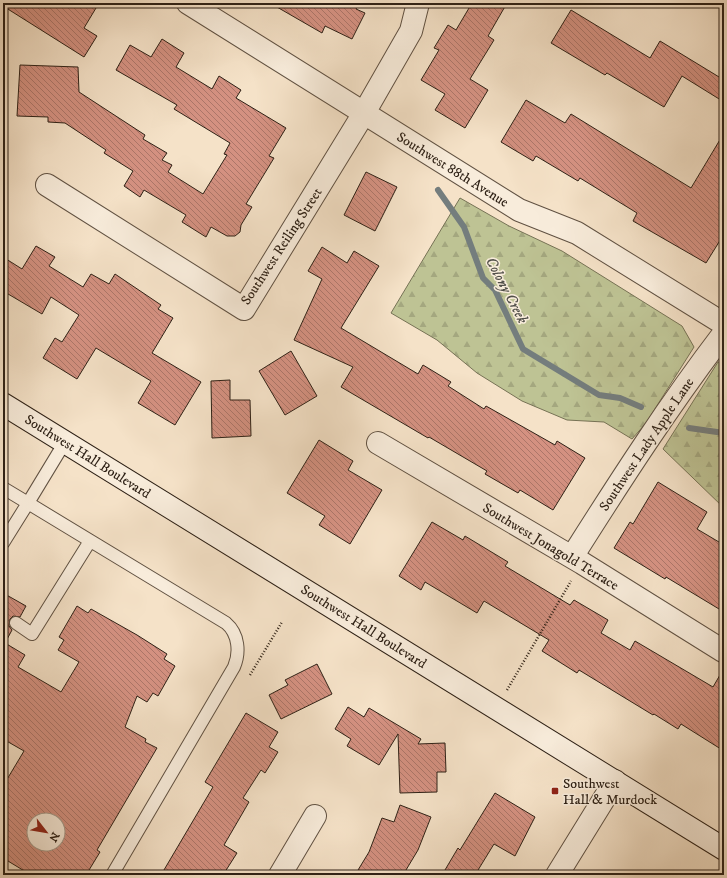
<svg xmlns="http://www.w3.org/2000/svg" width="727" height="878" font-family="'IM FELL DW Pica',serif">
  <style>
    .forest { fill: url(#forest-firs); stroke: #767255 }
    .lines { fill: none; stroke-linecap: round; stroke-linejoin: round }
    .stream { stroke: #747d7d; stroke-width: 6 }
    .building { fill: url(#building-back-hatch); stroke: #2e2116; fill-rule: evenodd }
    .lane-casing { stroke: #605142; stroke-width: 14 }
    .street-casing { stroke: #605142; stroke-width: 24 }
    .secondary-casing { stroke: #2e2116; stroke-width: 24 }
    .path { stroke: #2e2116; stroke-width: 2.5; stroke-dasharray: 1 2; stroke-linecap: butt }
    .lane { stroke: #f8ecdb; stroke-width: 12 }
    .street { stroke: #f8ecdb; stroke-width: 22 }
    .secondary { stroke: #f8ecdb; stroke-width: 22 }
    .poi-dot { fill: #8f2418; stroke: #f8ecdb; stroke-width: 1.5 }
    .labels { text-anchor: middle; stroke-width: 3; stroke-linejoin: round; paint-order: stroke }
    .street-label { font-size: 14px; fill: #2e2116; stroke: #f8ecdb }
    .poi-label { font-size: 14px; fill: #2e2116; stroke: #f8ecdb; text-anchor: start }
    .water-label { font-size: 15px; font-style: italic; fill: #514f49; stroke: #f8ecdb }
  </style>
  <defs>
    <pattern id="forest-firs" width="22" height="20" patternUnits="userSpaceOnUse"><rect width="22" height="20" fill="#bec394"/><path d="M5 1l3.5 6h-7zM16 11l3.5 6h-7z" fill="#a4a77f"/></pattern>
    <pattern id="building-back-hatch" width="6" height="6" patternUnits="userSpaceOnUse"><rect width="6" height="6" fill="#d49181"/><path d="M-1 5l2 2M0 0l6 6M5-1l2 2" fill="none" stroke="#ac7669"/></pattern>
  </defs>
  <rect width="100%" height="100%" fill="#f5e2c8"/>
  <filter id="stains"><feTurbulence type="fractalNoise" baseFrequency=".005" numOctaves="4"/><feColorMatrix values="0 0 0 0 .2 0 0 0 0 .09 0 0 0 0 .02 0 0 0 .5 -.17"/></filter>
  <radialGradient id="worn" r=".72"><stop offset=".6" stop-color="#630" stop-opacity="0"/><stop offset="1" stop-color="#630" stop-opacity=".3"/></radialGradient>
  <path class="forest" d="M 460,198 L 509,226 L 562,251 L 682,326 L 694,347 L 646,423 L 632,439 L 604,422 L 567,420 L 522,401 L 477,373 L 437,340 L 391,313 Z
    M 718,362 L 724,363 L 724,508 L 663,449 Z"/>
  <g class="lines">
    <path class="stream" d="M 438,190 L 464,227 L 483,278 L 495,290 L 523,349 L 599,395 L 620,398 L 641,407
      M 689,428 L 724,433"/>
  </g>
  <path class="building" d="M 3,3 L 99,3 L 84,28 L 97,36 L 84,57 L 3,6 Z
    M 270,3 L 359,3 L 356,9 L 365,13 L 352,39 L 325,26 L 322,33 Z
    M 472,3 L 507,3 L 488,36 L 494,40 L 470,79 L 488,90 L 465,128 L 435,110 L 445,94 L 421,80 L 439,50 L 434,48 L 448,25 L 456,30 Z
    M 571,10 L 650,58 L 660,41 L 724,80 L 724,102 L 682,76 L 664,107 L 607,73 L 605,75 L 551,43 Z
    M 162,39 L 184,53 L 176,67 L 212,89 L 219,76 L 241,90 L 236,98 L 286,128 L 269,156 L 274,158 L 246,204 L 252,207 L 241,225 L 240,232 L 235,236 L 227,236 L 211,227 L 206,237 L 182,222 L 186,215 L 144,190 L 140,197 L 124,186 L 133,171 L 104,153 L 106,150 L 65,123 L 48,122 L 48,117 L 17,116 L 20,65 L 78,67 L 79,92 L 145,135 L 143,139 L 167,153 L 162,160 L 172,165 L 168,172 L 203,194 L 227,155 L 224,154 L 230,143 L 174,109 L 177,105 L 116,70 L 130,45 L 151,57 Z
    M 526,100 L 565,123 L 571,114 L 691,188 L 724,133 L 724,234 L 706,263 L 633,221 L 637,213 L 580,178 L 578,181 L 536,156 L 533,161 L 501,142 Z
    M 366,172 L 397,187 L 375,231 L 344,215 Z
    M 36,246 L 55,257 L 49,266 L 83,287 L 91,274 L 109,284 L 115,274 L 161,305 L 158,309 L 173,318 L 152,353 L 201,382 L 175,425 L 138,403 L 151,381 L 96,348 L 77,379 L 43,358 L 55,338 L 62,342 L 79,315 L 51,297 L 42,314 L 3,291 L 3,257 L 22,269 Z
    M 322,247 L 347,263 L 354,251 L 379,266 L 341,328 L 418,374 L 423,365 L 451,382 L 448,386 L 484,409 L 486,406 L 555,445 L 557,441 L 585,458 L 553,510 L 520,490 L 518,493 L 485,474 L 487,471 L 429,437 L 428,438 L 341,387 L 353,367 L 294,340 L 322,279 L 308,271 Z
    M 291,351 L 317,396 L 285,415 L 259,371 Z
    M 230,380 L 230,400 L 250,400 L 251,436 L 212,438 L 211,381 Z
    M 319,440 L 353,461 L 348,470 L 382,490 L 350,544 L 319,525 L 325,516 L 287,493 Z
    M 658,482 L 707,512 L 697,529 L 724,545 L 724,612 L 666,577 L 665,579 L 614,548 L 630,522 L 633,524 Z
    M 432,522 L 463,540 L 465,536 L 508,562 L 505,566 L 570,605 L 574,600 L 608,620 L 601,633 L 630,650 L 635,641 L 713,687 L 724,668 L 724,751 L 681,724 L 678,729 L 654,714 L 653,715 L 579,670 L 577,673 L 542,651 L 549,640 L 484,601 L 477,613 L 425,582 L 421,590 L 399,576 Z
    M 3,593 L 26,606 L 20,617 L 13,616 L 10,619 L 9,626 L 12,630 L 5,643 L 25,655 L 18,667 L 61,692 L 79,662 L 58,650 L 64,640 L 59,637 L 77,606 L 88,613 L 91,609 L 137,635 L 167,654 L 164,659 L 175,666 L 158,696 L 153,693 L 147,702 L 137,696 L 125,727 L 146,739 L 145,742 L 157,748 L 97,850 L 100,852 L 86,875 L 31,875 L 3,858 L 3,786 L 24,751 L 3,739 ZM 34,820 L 58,820 L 58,844 L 34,844 Z
    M 317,664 L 332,694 L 281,719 L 269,695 L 288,685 L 285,680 Z
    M 348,707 L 364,717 L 369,708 L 421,739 L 418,744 L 445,743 L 446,772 L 437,772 L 437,792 L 400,793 L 398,734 L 379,765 L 347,746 L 351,739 L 335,729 Z
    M 246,713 L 278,732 L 269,747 L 278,752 L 265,773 L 261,770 L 243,798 L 249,802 L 224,845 L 237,853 L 223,875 L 161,875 L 213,787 L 205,782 Z
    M 495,793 L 535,817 L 515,856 L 494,844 L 475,875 L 442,875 L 458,848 L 460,850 Z
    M 400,805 L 431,817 L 418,850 L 403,875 L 355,875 L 369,852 L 382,818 L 394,822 Z"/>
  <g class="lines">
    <defs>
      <path id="lane" d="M 65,442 L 28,503 L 226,623 C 239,634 240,653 234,667 L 112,875
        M 3,488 L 28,503 L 3,543
        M 16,623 L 32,634 L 90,541"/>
      <path id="street" d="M 188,3 L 519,210 L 577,233 L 724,324
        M 47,185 L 244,309 L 364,113 L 411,31 L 418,3
        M 378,443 L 582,563 L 723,651
        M 572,557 C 620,481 669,405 724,333
        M 280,875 L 315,816
        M 557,875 L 615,781"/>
      <path id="secondary" d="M 3,404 L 724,849"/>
    </defs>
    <use href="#lane" class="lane-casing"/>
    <use href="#street" class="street-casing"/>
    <use href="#secondary" class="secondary-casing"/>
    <path class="path" d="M 250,675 L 282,622
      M 507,690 L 571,581"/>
    <use href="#lane" class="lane"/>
    <use href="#street" class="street"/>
    <use href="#secondary" class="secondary"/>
  </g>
  <rect class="poi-dot" x="551" y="787" width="8" height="8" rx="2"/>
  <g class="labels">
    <g class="street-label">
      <text transform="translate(453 169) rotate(32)" y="5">Southwest 88th Avenue</text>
      <text transform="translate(281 246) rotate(-57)" y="5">Southwest Reiling Street</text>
      <text transform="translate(646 444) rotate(-56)" y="5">Southwest Lady Apple Lane</text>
      <text transform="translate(88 456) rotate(32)" y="5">Southwest Hall Boulevard</text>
      <text transform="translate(551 546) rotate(31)" y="5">Southwest Jonagold Terrace</text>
      <text transform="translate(364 626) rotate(32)" y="5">Southwest Hall Boulevard</text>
    </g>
    <g class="poi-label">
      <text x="563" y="788">Southwest<tspan x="563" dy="16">Hall &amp; Murdock</tspan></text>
    </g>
    <g class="water-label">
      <text transform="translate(507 290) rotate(62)" y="5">Colony Creek</text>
    </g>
  </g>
  <rect width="727" height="878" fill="none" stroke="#f5e2c8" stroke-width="16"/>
  <rect x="4" y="4" width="719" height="870" fill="none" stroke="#2e2116" stroke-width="2"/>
  <rect x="8" y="8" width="711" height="862" fill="none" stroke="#2e2116"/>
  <g transform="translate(46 832) rotate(121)"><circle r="19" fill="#f8ecdb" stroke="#a79b8c"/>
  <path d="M0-3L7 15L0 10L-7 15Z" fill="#8f2418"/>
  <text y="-6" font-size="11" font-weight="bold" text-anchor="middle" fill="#2e2116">N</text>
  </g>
  <rect width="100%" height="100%" filter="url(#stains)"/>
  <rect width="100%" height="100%" fill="url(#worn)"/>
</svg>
